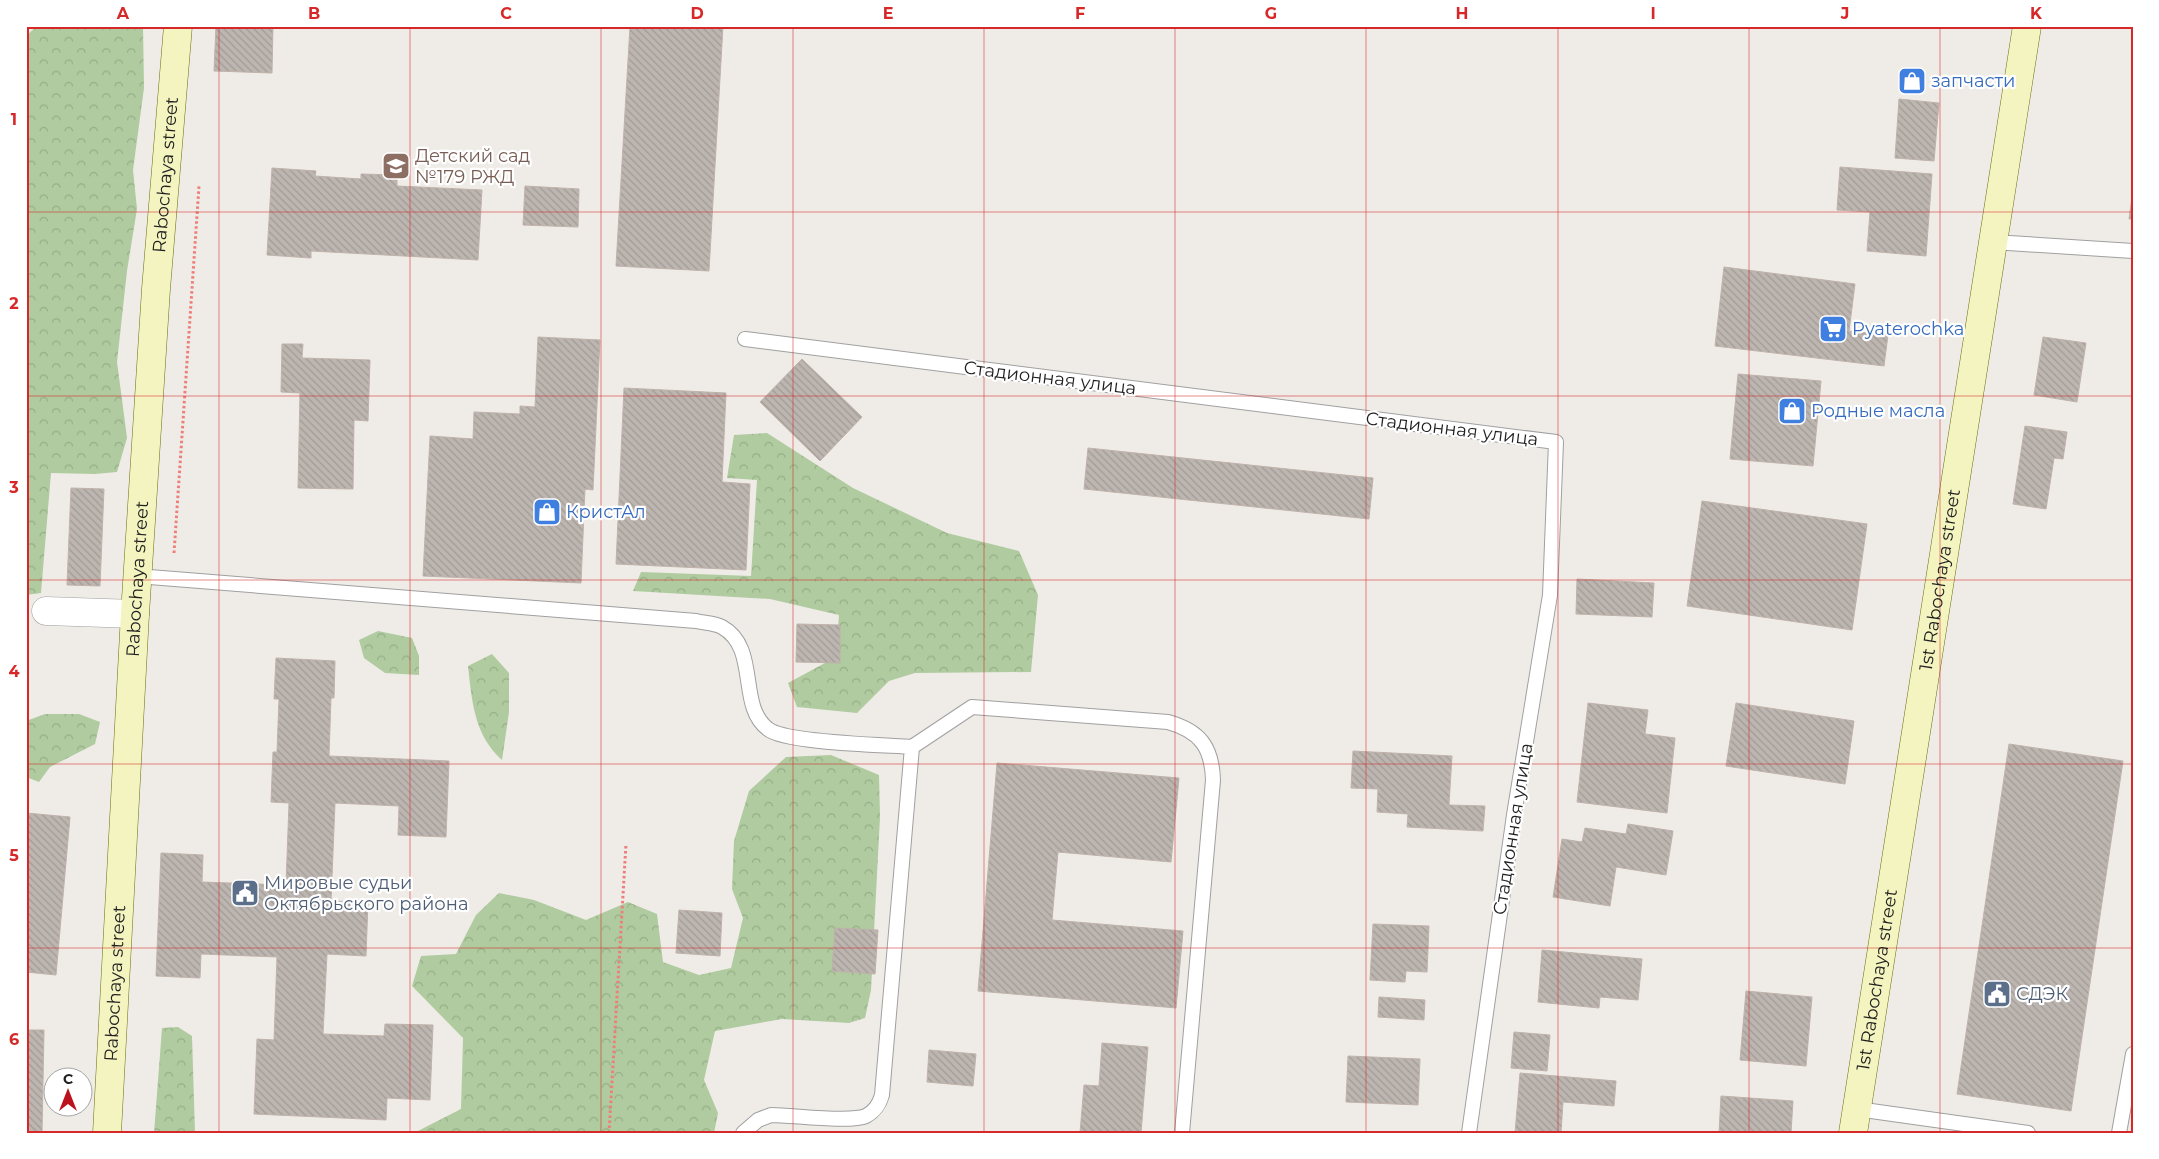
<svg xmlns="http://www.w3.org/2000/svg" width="2159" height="1159" font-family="Montserrat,sans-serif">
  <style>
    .forest { fill: url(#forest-crowns) }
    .building { fill: url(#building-back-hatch); stroke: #c0b2aa }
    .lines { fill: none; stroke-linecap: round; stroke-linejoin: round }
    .lane-casing { stroke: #a0a0a0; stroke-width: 16 }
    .street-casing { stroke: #a0a0a0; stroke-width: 29 }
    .secondary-casing { stroke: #696e0f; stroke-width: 29 }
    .path { stroke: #ed7f7a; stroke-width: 3; stroke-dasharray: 2.5 2.5; stroke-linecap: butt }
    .lane { stroke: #fff; stroke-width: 14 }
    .street { stroke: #fff; stroke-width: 28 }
    .secondary { stroke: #f4f4c0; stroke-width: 28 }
    .grid { fill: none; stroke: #d62828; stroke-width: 1; stroke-opacity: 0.55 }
    .labels { text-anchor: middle; stroke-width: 4.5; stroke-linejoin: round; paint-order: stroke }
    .shop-label { font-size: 18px; fill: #366cbe; stroke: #fff; text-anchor: start }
    .education-label { font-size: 18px; fill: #785e54; stroke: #fff; text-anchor: start }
    .street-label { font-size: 18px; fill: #1f1f1f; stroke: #fff }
    .service-label { font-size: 18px; fill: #4e5e75; stroke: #fff; text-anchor: start }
    .neatline { fill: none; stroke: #d62828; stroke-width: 2 }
    .grid-label { font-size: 16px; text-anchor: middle; font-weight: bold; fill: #d62828 }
  </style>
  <defs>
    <pattern id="forest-crowns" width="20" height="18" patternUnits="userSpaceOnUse" patternTransform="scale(1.25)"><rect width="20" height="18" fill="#afcb9f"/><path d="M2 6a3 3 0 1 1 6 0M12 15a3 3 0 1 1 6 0" fill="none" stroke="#96ae88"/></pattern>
    <pattern id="building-back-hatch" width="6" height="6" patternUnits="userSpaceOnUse" patternTransform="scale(1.25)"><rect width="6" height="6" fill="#bcb5b0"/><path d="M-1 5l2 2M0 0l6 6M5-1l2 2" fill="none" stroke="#a19b97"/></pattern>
  </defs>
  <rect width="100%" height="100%" fill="#efece7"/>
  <path class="forest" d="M 37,26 L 143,26 L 144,88 L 133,170 L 137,209 L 127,271 L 117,362 L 127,438 L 117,472 L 95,474 L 51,473 L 41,593 L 26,595 L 26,36 Z
    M 767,433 L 853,488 L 947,533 L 1019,551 L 1038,595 L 1031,672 L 915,673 L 889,681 L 857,713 L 797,707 L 788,683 L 836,657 L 839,615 L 770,599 L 633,591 L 641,572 L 751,576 L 757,480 L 727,478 L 734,435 Z
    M 378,631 L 412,638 L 419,656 L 419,675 L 385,673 L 364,658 L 359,640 Z
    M 492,654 L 509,673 L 509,712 L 502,760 C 474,735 472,701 468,666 Z
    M 45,714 L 79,714 L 100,722 L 95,744 L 50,767 L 39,782 L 26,777 L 26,721 Z
    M 831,755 L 879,775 L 880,817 L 871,990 L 865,1018 L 849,1023 L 782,1019 L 715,1031 L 704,1080 L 718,1113 L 714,1133 L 414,1133 L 461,1109 L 463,1038 L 412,986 L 421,956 L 456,954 L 476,915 L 499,893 L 534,900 L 586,920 L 628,902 L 657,914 L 663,962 L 699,975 L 731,968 L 743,918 L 732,889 L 734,841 L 749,791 L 786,757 Z
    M 178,1027 L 192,1036 L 195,1133 L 154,1133 L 162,1028 Z"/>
  <path class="building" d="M 216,26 L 273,26 L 272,73 L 214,71 Z
    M 630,26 L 723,26 L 709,271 L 616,266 Z
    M 1899,99 L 1939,103 L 1934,161 L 1895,158 Z
    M 1840,167 L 1932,174 L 1926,256 L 1867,251 L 1870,212 L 1837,210 Z
    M 272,168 L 316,171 L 315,176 L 361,179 L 361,174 L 397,175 L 397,186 L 482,190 L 478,260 L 311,251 L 311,258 L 267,255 Z
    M 525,186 L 579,189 L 578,227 L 523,225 Z
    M 2133,190 L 2133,219 L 2129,219 Z
    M 1724,267 L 1855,284 L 1849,331 L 1888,335 L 1884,366 L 1715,346 Z
    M 538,337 L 600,340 L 593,490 L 585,489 L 581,583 L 423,576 L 430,436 L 473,439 L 474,412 L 520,414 L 520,406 L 535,407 Z
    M 2043,337 L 2086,343 L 2077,402 L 2034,395 Z
    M 282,344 L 303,344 L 302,358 L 370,360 L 368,421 L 354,420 L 353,489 L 298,488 L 300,393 L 281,392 Z
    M 802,359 L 862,417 L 820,461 L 760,402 Z
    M 1738,374 L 1821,381 L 1813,466 L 1730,459 Z
    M 624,388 L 726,393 L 722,482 L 750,484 L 746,570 L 616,564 Z
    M 2025,426 L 2067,432 L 2063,459 L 2054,458 L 2046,509 L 2013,504 Z
    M 1088,448 L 1373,478 L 1369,519 L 1084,489 Z
    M 71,488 L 104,489 L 100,586 L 67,585 Z
    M 1702,501 L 1867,524 L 1852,630 L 1687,606 Z
    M 1577,579 L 1654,583 L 1652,617 L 1576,614 Z
    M 797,624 L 840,625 L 840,663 L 796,662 Z
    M 276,658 L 335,661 L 334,698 L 331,698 L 329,756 L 449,761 L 446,837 L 398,835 L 399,806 L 335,803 L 331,901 L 368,902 L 366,956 L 327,954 L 323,1034 L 384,1036 L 385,1024 L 433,1025 L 430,1100 L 387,1098 L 386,1120 L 254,1114 L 257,1039 L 274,1040 L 277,957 L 201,954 L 200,978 L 156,976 L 161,853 L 203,855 L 202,882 L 286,885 L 289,803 L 271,802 L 273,752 L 277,752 L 279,699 L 274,699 Z
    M 1588,703 L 1648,710 L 1645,734 L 1675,738 L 1667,813 L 1577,802 Z
    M 1736,703 L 1854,721 L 1845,784 L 1726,766 Z
    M 2009,744 L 2123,761 L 2071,1111 L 1957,1094 Z
    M 1353,751 L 1452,756 L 1449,805 L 1485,806 L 1483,831 L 1407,827 L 1408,814 L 1377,812 L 1378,789 L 1351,788 Z
    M 997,763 L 1179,778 L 1171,862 L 1058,852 L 1052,920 L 1183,931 L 1176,1008 L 978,991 Z
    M 26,813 L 70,817 L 56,975 L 26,972 Z
    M 1628,824 L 1673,831 L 1666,875 L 1616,867 L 1610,906 L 1553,897 L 1562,839 L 1582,842 L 1585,828 L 1626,834 Z
    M 679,910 L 722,913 L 720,956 L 676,953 Z
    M 1373,924 L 1429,926 L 1427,972 L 1406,971 L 1405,982 L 1370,980 Z
    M 835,928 L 878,930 L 875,974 L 832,971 Z
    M 1542,950 L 1642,959 L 1638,1000 L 1600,997 L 1599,1008 L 1538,1002 Z
    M 1746,991 L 1812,997 L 1806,1066 L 1740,1060 Z
    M 1379,997 L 1425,1000 L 1424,1020 L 1378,1017 Z
    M 26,1030 L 44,1030 L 42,1133 L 26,1133 Z
    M 1514,1032 L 1550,1035 L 1547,1071 L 1511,1068 Z
    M 1102,1043 L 1148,1047 L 1141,1133 L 1080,1133 L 1084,1085 L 1099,1086 Z
    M 929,1050 L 976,1054 L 973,1086 L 927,1082 Z
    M 1348,1056 L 1420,1059 L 1418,1105 L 1346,1102 Z
    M 1520,1073 L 1616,1081 L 1614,1106 L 1563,1102 L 1561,1133 L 1515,1133 Z
    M 1721,1096 L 1793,1101 L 1791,1133 L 1719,1133 Z"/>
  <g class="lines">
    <defs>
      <path id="lane" d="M 1993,242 L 2133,251
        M 745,339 L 1556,442 L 1550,595 L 1514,815 L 1469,1133
        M 137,576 L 696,621 C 704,623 715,623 722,627 C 760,648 737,706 768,729 C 785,743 885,745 912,747
        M 1857,1109 L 2028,1133
        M 743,1133 L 758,1120 L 771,1115 C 793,1115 849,1123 866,1116 C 875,1111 879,1105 882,1095 L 912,747 L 972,707 L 1168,722 C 1200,731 1212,747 1213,780 L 1182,1133
        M 2119,1133 L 2133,1054"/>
      <path id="street" d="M 46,611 L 135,614"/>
      <g id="secondary">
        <path id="s1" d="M 107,1133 L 135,614 L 156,289 L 178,26"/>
        <path id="s2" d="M 1853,1133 L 2027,26"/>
      </g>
    </defs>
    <use href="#lane" class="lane-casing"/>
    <use href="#street" class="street-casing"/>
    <use href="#secondary" class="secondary-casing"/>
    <path class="path" d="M 174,553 L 199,186
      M 609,1133 L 626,844"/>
    <use href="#lane" class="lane"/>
    <use href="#street" class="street"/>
    <use href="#secondary" class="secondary"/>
  </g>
  <path class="grid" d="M 219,26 L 219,1133M 410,26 L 410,1133M 601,26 L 601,1133M 793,26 L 793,1133M 984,26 L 984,1133M 1175,26 L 1175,1133M 1366,26 L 1366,1133M 1558,26 L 1558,1133M 1749,26 L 1749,1133M 1940,26 L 1940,1133M 26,212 L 2133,212M 26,396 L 2133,396M 26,580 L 2133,580M 26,764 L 2133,764M 26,948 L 2133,948"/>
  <defs>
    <symbol id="shop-square" viewBox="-11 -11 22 22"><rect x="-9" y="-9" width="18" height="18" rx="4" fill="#3f7fe0" stroke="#fff"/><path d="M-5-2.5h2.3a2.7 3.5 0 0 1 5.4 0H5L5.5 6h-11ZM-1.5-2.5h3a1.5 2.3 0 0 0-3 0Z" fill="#fff"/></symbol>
    <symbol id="school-square" viewBox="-11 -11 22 22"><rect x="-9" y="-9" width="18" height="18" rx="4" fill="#8d6e63" stroke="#fff"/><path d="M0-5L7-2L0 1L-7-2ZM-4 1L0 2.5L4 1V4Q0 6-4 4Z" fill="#fff"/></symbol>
    <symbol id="supermarket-square" viewBox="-11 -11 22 22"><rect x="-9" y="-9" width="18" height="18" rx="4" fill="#3f7fe0" stroke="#fff"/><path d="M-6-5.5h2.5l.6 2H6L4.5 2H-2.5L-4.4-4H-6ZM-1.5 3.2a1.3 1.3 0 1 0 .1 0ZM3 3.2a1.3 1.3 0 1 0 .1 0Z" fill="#fff"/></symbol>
    <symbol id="civic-square" viewBox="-11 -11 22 22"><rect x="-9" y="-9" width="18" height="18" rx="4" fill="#5c6f8a" stroke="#fff"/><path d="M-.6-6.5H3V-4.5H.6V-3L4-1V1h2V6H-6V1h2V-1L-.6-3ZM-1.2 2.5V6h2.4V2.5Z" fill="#fff"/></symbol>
  </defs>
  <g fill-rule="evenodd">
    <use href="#shop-square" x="1896" y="65" width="32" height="32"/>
    <use href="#school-square" x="380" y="150" width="32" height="32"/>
    <use href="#supermarket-square" x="1817" y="313" width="32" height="32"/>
    <use href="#shop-square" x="1776" y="395" width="32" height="32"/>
    <use href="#shop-square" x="531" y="496" width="32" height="32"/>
    <use href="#civic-square" x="229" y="877" width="32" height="32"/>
    <use href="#civic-square" x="1981" y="978" width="32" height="32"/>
  </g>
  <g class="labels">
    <g class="shop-label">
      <text x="1931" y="87">запчасти</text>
      <text x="1852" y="335">Pyaterochka</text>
      <text x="1811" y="417">Родные масла</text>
      <text x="566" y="518">КристАл</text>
    </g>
    <g class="education-label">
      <text x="415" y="162">Детский сад<tspan x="415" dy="21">№179 РЖД</tspan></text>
    </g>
    <g class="street-label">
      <text dy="6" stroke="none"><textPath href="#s1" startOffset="960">Rabochaya street</textPath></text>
      <text transform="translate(1050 378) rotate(7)" y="6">Стадионная улица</text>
      <text transform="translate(1452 429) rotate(7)" y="6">Стадионная улица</text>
      <text dy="6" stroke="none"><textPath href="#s1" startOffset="555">Rabochaya street</textPath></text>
      <text dy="6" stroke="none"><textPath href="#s2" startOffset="560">1st Rabochaya street</textPath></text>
      <text transform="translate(1513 829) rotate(-81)" y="6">Стадионная улица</text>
      <text dy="6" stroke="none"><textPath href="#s2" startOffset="155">1st Rabochaya street</textPath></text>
      <text dy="6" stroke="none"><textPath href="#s1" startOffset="150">Rabochaya street</textPath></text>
    </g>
    <g class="service-label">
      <text x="264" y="889">Мировые судьи<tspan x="264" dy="21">Октябрьского района</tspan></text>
      <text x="2016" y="1000">СДЭК</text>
    </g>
  </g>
  <rect width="2159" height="1159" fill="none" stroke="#ffffff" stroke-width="55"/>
  <g transform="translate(68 1092)"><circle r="24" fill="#ffffff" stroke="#a5a5a5"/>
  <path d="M0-4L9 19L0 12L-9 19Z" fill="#bc121d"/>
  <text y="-8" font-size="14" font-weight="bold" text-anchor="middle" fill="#1f1f1f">С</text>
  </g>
  <rect x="28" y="28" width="2104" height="1104" class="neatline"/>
  <g class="grid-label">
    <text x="123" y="19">A</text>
    <text x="314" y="19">B</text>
    <text x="506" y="19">C</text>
    <text x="697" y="19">D</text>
    <text x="888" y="19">E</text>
    <text x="1080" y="19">F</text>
    <text x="1271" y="19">G</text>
    <text x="1462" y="19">H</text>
    <text x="1653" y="19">I</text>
    <text x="1845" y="19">J</text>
    <text x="2036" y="19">K</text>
    <text x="14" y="125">1</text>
    <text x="14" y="309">2</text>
    <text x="14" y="493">3</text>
    <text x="14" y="677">4</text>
    <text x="14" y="861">5</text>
    <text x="14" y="1045">6</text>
  </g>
</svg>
